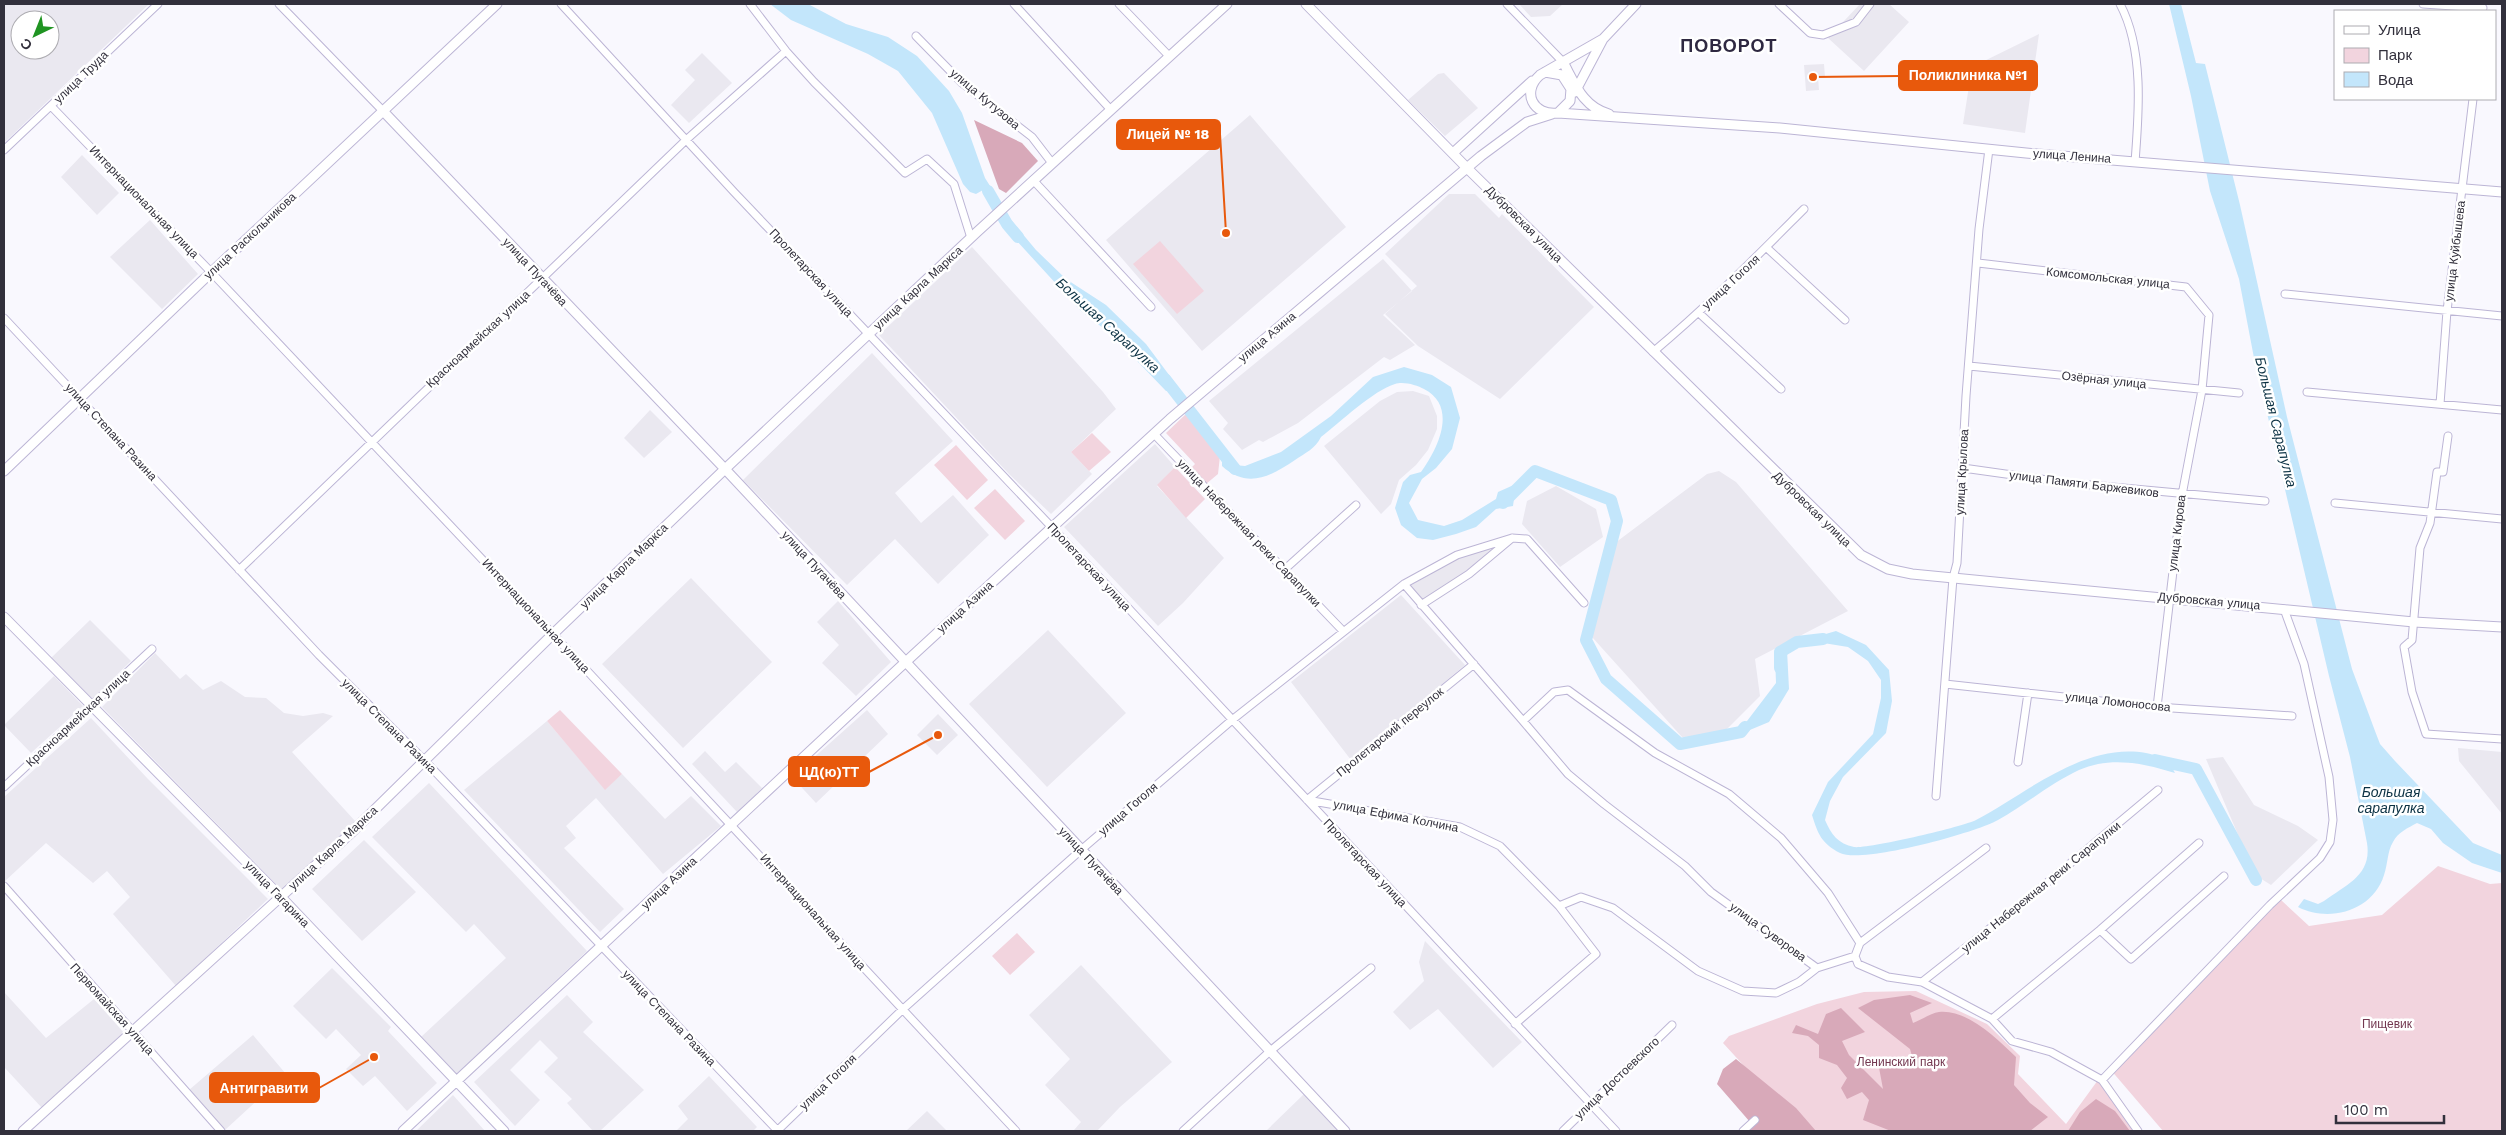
<svg xmlns="http://www.w3.org/2000/svg" width="2506" height="1135" font-family="'Work Sans',sans-serif">
  <style>
    .built { fill: #eae8f0; fill-rule: evenodd }
    .green { fill: #f2d4de }
    .forest { fill: #d8a9b9 }
    .water { fill: #c3e6fb }
    .lines { fill: none; stroke-linecap: round; stroke-linejoin: round }
    .river { stroke: #c3e6fb; stroke-width: 12 }
    .street-casing { stroke: #bcb5d5; stroke-width: 9 }
    .secondary-casing { stroke: #bcb5d5; stroke-width: 11 }
    .street { stroke: #fff; stroke-width: 7 }
    .secondary { stroke: #fff; stroke-width: 9 }
    .labels { text-anchor: middle; stroke-width: 5; stroke-linejoin: round; paint-order: stroke }
    .street-label { font-size: 12px; fill: #32303c; stroke: #fff }
    .park-label { font-size: 12px; fill: #733850; stroke: #fff }
    .water-label { font-size: 14px; font-style: italic; fill: #0b3143; stroke: #fff }
    .district-label { font-size: 18px; font-weight: bold; letter-spacing: 1px; fill: #2e2841; stroke: #fff }
    .leader { fill: none; stroke: #e8590c; stroke-width: 2 }
    .callout-dot { fill: #e8590c; stroke: #fff; stroke-width: 2 }
    .callout { fill: #e8590c; stroke: #e8590c; stroke-width: 2 }
    .callout-label { font-size: 14px; text-anchor: middle; font-weight: bold; fill: #fff }
  </style>
  <rect width="100%" height="100%" fill="#f9f8fe"/>
  <path class="built" d="M 4,4 L 149,4 L 4,143 ZM 20,20 L 50,20 L 50,50 L 20,50 Z
    M 1519,4 L 1563,4 L 1550,16 L 1531,17 Z
    M 1860,4 L 1889,4 L 1909,22 L 1864,71 L 1828,38 Z
    M 2039,34 L 2025,133 L 1963,124 L 1972,67 Z
    M 702,53 L 732,83 L 689,123 L 671,105 L 695,80 L 685,70 Z
    M 1824,64 L 1825,77 L 1818,77 L 1819,90 L 1806,91 L 1804,65 Z
    M 1444,73 L 1478,108 L 1445,136 L 1408,100 L 1438,74 Z
    M 1250,115 L 1346,227 L 1202,351 L 1106,240 Z
    M 82,155 L 119,193 L 97,215 L 61,177 Z
    M 1449,194 L 1475,194 L 1499,218 L 1502,214 L 1594,307 L 1500,399 L 1418,346 L 1385,314 L 1417,286 L 1385,254 Z
    M 150,220 L 198,274 L 162,309 L 110,257 Z
    M 972,247 L 1103,392 L 1116,409 L 1071,452 L 1092,474 L 1051,514 L 1009,474 L 879,335 Z
    M 1383,259 L 1412,291 L 1383,315 L 1415,345 L 1390,360 L 1384,357 L 1298,423 L 1263,442 L 1259,440 L 1242,450 L 1223,429 L 1228,423 L 1209,401 Z
    M 872,353 L 953,441 L 895,493 L 921,523 L 953,495 L 989,535 L 938,584 L 895,539 L 847,585 L 743,480 Z
    M 1413,391 L 1429,396 L 1437,416 L 1437,429 L 1428,450 L 1416,465 L 1399,480 L 1391,504 L 1381,514 L 1324,446 L 1380,401 L 1397,392 Z
    M 650,410 L 672,432 L 644,458 L 624,438 Z
    M 1155,444 L 1175,467 L 1157,486 L 1224,558 L 1183,603 L 1158,626 L 1064,527 Z
    M 1719,471 L 1736,482 L 1848,611 L 1755,659 L 1760,696 L 1720,736 L 1682,737 L 1592,637 L 1615,543 L 1707,474 Z
    M 1556,486 L 1596,509 L 1603,537 L 1560,567 L 1522,524 L 1527,501 Z
    M 1502,544 L 1468,572 L 1423,601 L 1410,586 L 1460,556 Z
    M 691,578 L 772,662 L 683,748 L 602,664 Z
    M 1401,595 L 1465,665 L 1351,760 L 1291,682 Z
    M 838,601 L 891,662 L 856,696 L 822,663 L 839,645 L 817,622 Z
    M 90,620 L 131,661 L 90,701 L 50,659 Z
    M 1048,630 L 1126,713 L 1047,787 L 969,704 Z
    M 155,653 L 180,679 L 186,674 L 203,690 L 221,681 L 245,697 L 266,698 L 284,713 L 303,716 L 323,713 L 333,716 L 292,752 L 356,822 L 281,889 L 102,707 Z
    M 54,676 L 83,706 L 31,753 L 4,725 Z
    M 867,710 L 888,734 L 816,803 L 792,777 Z
    M 938,714 L 958,735 L 937,755 L 917,735 Z
    M 91,718 L 148,779 L 268,899 L 176,986 L 113,914 L 130,897 L 107,871 L 93,883 L 46,843 L 4,882 L 4,797 Z
    M 547,721 L 605,789 L 622,774 L 665,819 L 691,796 L 721,826 L 663,874 L 596,798 L 566,826 L 576,838 L 564,848 L 624,909 L 600,932 L 464,790 Z
    M 2458,748 L 2502,752 L 2502,814 L 2459,761 Z
    M 705,751 L 725,772 L 736,762 L 762,788 L 737,812 L 692,764 Z
    M 2223,757 L 2254,805 L 2298,826 L 2318,840 L 2271,885 L 2255,875 L 2206,759 Z
    M 429,783 L 587,951 L 457,1074 L 421,1037 L 506,958 L 474,924 L 466,932 L 372,837 Z
    M 364,840 L 416,892 L 362,941 L 312,889 Z
    M 1425,941 L 1522,1042 L 1493,1068 L 1438,1009 L 1410,1030 L 1393,1012 L 1424,981 L 1419,962 Z
    M 1081,965 L 1172,1062 L 1120,1107 L 1097,1131 L 1075,1131 L 1074,1130 L 1081,1122 L 1045,1085 L 1070,1059 L 1029,1015 Z
    M 332,968 L 391,1027 L 388,1031 L 437,1083 L 407,1111 L 375,1076 L 363,1086 L 346,1069 L 361,1055 L 336,1029 L 326,1039 L 293,1006 Z
    M 4,992 L 46,1038 L 94,999 L 124,1033 L 42,1108 L 4,1067 Z
    M 567,995 L 593,1022 L 583,1032 L 644,1090 L 600,1131 L 593,1131 L 567,1103 L 572,1099 L 544,1072 L 558,1058 L 540,1040 L 510,1070 L 540,1100 L 515,1126 L 474,1082 Z
    M 253,1035 L 286,1074 L 225,1130 L 189,1090 Z
    M 709,1076 L 757,1127 L 753,1131 L 676,1131 L 688,1119 L 678,1106 Z
    M 1304,1094 L 1340,1131 L 1266,1131 Z
    M 453,1095 L 485,1131 L 416,1131 Z
    M 927,1111 L 947,1131 L 906,1131 Z"/>
  <path class="green" d="M 1160,241 L 1204,291 L 1177,314 L 1133,264 Z
    M 1187,413 L 1220,456 L 1218,474 L 1206,484 L 1192,467 L 1195,464 L 1166,433 Z
    M 1092,433 L 1111,452 L 1089,471 L 1071,452 Z
    M 956,445 L 988,480 L 967,500 L 934,465 Z
    M 1175,467 L 1205,499 L 1186,518 L 1157,485 Z
    M 995,489 L 1025,521 L 1005,540 L 974,508 Z
    M 560,710 L 622,774 L 605,790 L 547,721 Z
    M 2438,866 L 2490,884 L 2502,883 L 2502,1131 L 2163,1131 L 2110,1069 L 2281,900 L 2309,926 L 2382,915 Z
    M 1017,933 L 1035,952 L 1010,975 L 992,956 Z
    M 1916,991 L 1987,1024 L 2020,1056 L 2018,1074 L 2066,1124 L 2098,1080 L 2135,1131 L 1750,1131 L 1779,1104 L 1723,1043 L 1729,1036 L 1817,1004 L 1864,992 Z"/>
  <path class="forest" d="M 974,120 L 1022,143 L 1038,161 L 1006,193 L 999,189 Z
    M 1910,995 L 1932,1003 L 1910,1013 L 1913,1023 C 1921,1020 1931,1013 1939,1012 C 1968,1009 1997,1039 2016,1057 L 2014,1085 L 2030,1103 L 2048,1117 L 2030,1131 L 1891,1131 L 1863,1120 L 1869,1100 L 1862,1092 L 1847,1099 L 1841,1088 L 1847,1078 L 1837,1065 L 1819,1058 L 1819,1045 L 1808,1036 L 1792,1033 L 1796,1025 L 1818,1034 L 1826,1014 L 1841,1008 L 1865,1032 L 1842,1041 L 1849,1055 L 1883,1089 L 1877,1057 L 1903,1069 L 1914,1063 L 1910,1049 L 1858,1008 L 1874,1000 Z
    M 1736,1059 L 1796,1108 L 1816,1131 L 1740,1131 L 1750,1122 L 1717,1084 L 1723,1069 Z
    M 2096,1099 L 2115,1111 L 2130,1131 L 2068,1131 L 2080,1112 Z"/>
  <path class="water" d="M 770,4 L 808,4 L 846,24 L 888,37 L 917,56 L 949,91 L 962,113 L 985,178 L 999,200 L 995,205 L 983,190 L 976,194 L 970,192 L 963,184 L 932,113 L 898,71 L 868,54 L 791,20 Z
    M 2169,4 L 2181,4 L 2196,63 L 2205,64 L 2240,205 L 2287,417 L 2352,669 L 2375,731 L 2380,744 L 2395,761 L 2473,843 L 2502,855 L 2502,873 L 2472,863 L 2443,843 L 2431,829 L 2417,823 C 2408,828 2398,832 2393,842 C 2387,852 2388,864 2384,875 C 2373,911 2329,923 2298,907 L 2304,899 L 2318,904 L 2324,901 C 2347,884 2372,875 2367,843 L 2350,757 L 2329,676 L 2254,358 L 2239,279 L 2210,191 L 2191,96 Z
    M 1011,220 L 1036,250 L 1066,279 L 1106,305 L 1146,344 L 1181,391 L 1166,391 L 1112,335 L 1081,311 L 1004,227 Z
    M 1404,367 L 1432,375 L 1451,387 L 1460,418 L 1452,449 L 1436,468 L 1422,479 L 1409,503 L 1418,520 L 1444,526 L 1462,520 L 1496,499 L 1498,492 L 1516,484 L 1513,506 L 1496,509 L 1476,527 L 1456,534 L 1433,540 L 1417,538 L 1401,525 L 1395,508 L 1403,482 L 1410,475 L 1421,472 C 1437,450 1459,407 1424,389 C 1417,385 1403,381 1395,384 C 1374,390 1339,423 1321,437 C 1315,449 1305,453 1295,460 C 1270,477 1247,489 1222,466 L 1222,457 L 1227,455 L 1234,465 L 1245,466 L 1281,452 L 1331,416 L 1373,377 Z
    M 1836,631 L 1866,645 L 1889,670 L 1892,701 L 1886,733 L 1843,777 L 1830,801 L 1825,820 C 1831,834 1838,844 1854,847 C 1868,849 1962,827 1976,820 C 2027,793 2084,742 2146,753 C 2159,756 2169,760 2175,773 C 2144,763 2110,756 2079,770 C 2051,783 2025,805 1998,820 C 1975,833 1862,864 1840,853 C 1821,843 1818,834 1812,815 L 1828,782 L 1873,734 L 1881,698 L 1881,680 L 1868,661 L 1848,647 L 1805,640 Z
    M 1787,650 L 1789,689 L 1769,722 L 1733,737 L 1730,729 L 1744,725 L 1776,683 L 1775,655 Z"/>
  <g class="lines">
    <path class="river" d="M 988,191 L 1007,224 L 1018,237
      M 1165,379 L 1235,469
      M 1503,503 L 1535,471 L 1611,500 L 1617,521 L 1586,640 L 1606,679 L 1680,744 L 1741,732 L 1745,727
      M 1780,668 L 1780,652 L 1797,642 L 1823,639
      M 2155,760 L 2196,769 L 2256,880"/>
    <defs>
      <path id="street" d="M 279,4 L 383,111
        M 561,4 L 734,192 L 1117,596 L 1616,1131
        M 750,4 L 786,51 L 814,82 L 905,173 L 927,159 L 954,184 L 971,238
        M 1014,4 L 1111,110
        M 1119,4 L 1169,56
        M 1507,4 L 1563,62
        M 1779,4 L 1810,33 L 1823,35 L 1856,22 L 1870,4
        M 2120,4 C 2144,49 2139,112 2135,162
        M 2423,4 L 2483,8
        M 916,36 L 962,83 L 1032,137 L 1052,163
        M 51,106 L 211,272 L 564,646 L 1016,1131
        M 4,150 L 158,4
        M 1033,180 L 1151,307
        M 1767,248 L 1845,320
        M 1978,263 L 2186,287 L 2209,315 L 2202,390 L 2182,495 L 2157,707
        M 2285,294 L 2502,316
        M 1699,313 L 1781,389
        M 4,318 L 319,655 L 424,760 L 778,1131
        M 1653,352 C 1707,307 1755,258 1804,209
        M 1969,366 L 2239,393
        M 2307,392 L 2502,410
        M 2440,404 L 2447,311 L 2473,99
        M 1154,434 L 1343,631
        M 2448,436 L 2443,472 L 2437,472 L 2430,523 L 2420,548 L 2412,640 L 2404,647 L 2412,692 L 2426,734 L 2502,739
        M 1963,468 L 2069,483 L 2265,501
        M 2335,503 L 2502,519
        M 239,570 L 686,140 L 786,51
        M 1284,570 L 1356,505
        M 1404,584 L 1523,721 L 1554,692 L 1568,690 L 1655,753 L 1729,794 L 1781,838 L 1828,893 L 1860,943 L 1855,956 L 1858,964 L 1888,977 L 1922,982 L 1992,1019 L 2012,1041 L 2051,1052 L 2102,1080 L 2138,1131
        M 1421,605 L 1469,574 L 1512,538 L 1527,539 L 1584,603
        M 1945,684 L 2157,707 L 2292,716
        M 1523,721 L 1568,774 L 1604,804 L 1685,866 L 1711,892 L 1817,968 L 1799,982 L 1776,993 L 1743,991 L 1698,971 L 1613,908 L 1581,897 L 1559,906
        M 2018,762 L 2028,693
        M 4,787 L 152,649
        M 1936,796 L 1953,578 L 1957,563 L 1966,396 L 1979,229 L 1989,149
        M 1307,800 L 1460,827 L 1500,846 L 1559,906 L 1596,954 L 1515,1024
        M 1307,800 L 1474,664
        M 4,886 L 221,1131
        M 2100,930 L 2131,959 L 2224,876
        M 1860,943 L 1986,848
        M 1817,968 L 1855,956
        M 1922,982 L 2036,892 L 2158,790
        M 1992,1019 L 2100,930 L 2199,843
        M 2102,1080 L 2270,905 L 2320,858 L 2330,842 L 2333,820 L 2329,777 L 2304,664 L 2284,609
        M 777,1131 L 902,1010 L 1081,850 L 1232,720 L 1404,584 L 1457,555 L 1512,538
        M 1183,1131 L 1269,1052 L 1371,968
        M 1563,1131 L 1672,1025
        M 1743,1131 L 1755,1120"/>
      <path id="secondary" d="M 1306,4 L 1467,168 L 1861,555 L 1888,569 L 1912,574 L 2414,622 L 2502,627
        M 1563,62 C 1575,84 1583,107 1609,114
        M 1545,72 L 1562,75 L 1571,89 L 1570,101 L 1558,113 C 1533,116 1521,92 1540,75 L 1603,39 L 1636,4
        M 1575,92 L 1603,39
        M 383,111 L 725,469 L 1345,1131
        M 1558,113 L 1780,128 L 2026,153 L 2502,192
        M 1453,153 L 1532,81
        M 4,471 L 201,282 L 497,4
        M 4,617 L 281,897 L 504,1131
        M 23,1131 L 351,833 L 553,634 L 725,469 L 977,232 L 1227,4
        M 403,1131 L 898,669 L 1170,419 L 1481,156 L 1527,122 L 1552,114"/>
    </defs>
    <use href="#street" class="street-casing"/>
    <use href="#secondary" class="secondary-casing"/>
    <use href="#street" class="street"/>
    <use href="#secondary" class="secondary"/>
  </g>
  <g class="labels">
    <g class="street-label">
      <text transform="translate(81 77) rotate(-44)" y="4">улица Труда</text>
      <text transform="translate(985 99) rotate(40)" y="4">улица Кутузова</text>
      <text transform="translate(2072 156) rotate(4)" y="4">улица Ленина</text>
      <text transform="translate(144 202) rotate(46)" y="4">Интернациональная улица</text>
      <text transform="translate(1524 224) rotate(45)" y="4">Дубровская улица</text>
      <text transform="translate(250 236) rotate(-43)" y="4">улица Раскольникова</text>
      <text transform="translate(2455 251) rotate(-83)" y="4">улица Куйбышева</text>
      <text transform="translate(535 272) rotate(47)" y="4">улица Пугачёва</text>
      <text transform="translate(811 273) rotate(47)" y="4">Пролетарская улица</text>
      <text transform="translate(2108 278) rotate(6)" y="4">Комсомольская улица</text>
      <text transform="translate(1731 282) rotate(-43)" y="4">улица Гоголя</text>
      <text transform="translate(918 288) rotate(-43)" y="4">улица Карла Маркса</text>
      <text transform="translate(1267 337) rotate(-40)" y="4">улица Азина</text>
      <text transform="translate(478 339) rotate(-43)" y="4">Красноармейская улица</text>
      <text transform="translate(2104 380) rotate(6)" y="4">Озёрная улица</text>
      <text transform="translate(111 432) rotate(47)" y="4">улица Степана Разина</text>
      <text transform="translate(1962 472) rotate(-87)" y="4">улица Крылова</text>
      <text transform="translate(2084 484) rotate(7)" y="4">улица Памяти Баржевиков</text>
      <text transform="translate(1812 509) rotate(44)" y="4">Дубровская улица</text>
      <text transform="translate(1249 533) rotate(46)" y="4">улица Набережная реки Сарапулки</text>
      <text transform="translate(2177 533) rotate(-83)" y="4">улица Кирова</text>
      <text transform="translate(814 565) rotate(47)" y="4">улица Пугачёва</text>
      <text transform="translate(624 566) rotate(-44)" y="4">улица Карла Маркса</text>
      <text transform="translate(1089 567) rotate(47)" y="4">Пролетарская улица</text>
      <text transform="translate(2209 601) rotate(5)" y="4">Дубровская улица</text>
      <text transform="translate(965 607) rotate(-42)" y="4">улица Азина</text>
      <text transform="translate(536 616) rotate(47)" y="4">Интернациональная улица</text>
      <text transform="translate(2118 702) rotate(6)" y="4">улица Ломоносова</text>
      <text transform="translate(78 718) rotate(-43)" y="4">Красноармейская улица</text>
      <text transform="translate(389 726) rotate(45)" y="4">улица Степана Разина</text>
      <text transform="translate(1390 732) rotate(-39)" y="4">Пролетарский переулок</text>
      <text transform="translate(1128 809) rotate(-41)" y="4">улица Гоголя</text>
      <text transform="translate(1396 816) rotate(11)" y="4">улица Ефима Колчина</text>
      <text transform="translate(333 848) rotate(-43)" y="4">улица Карла Маркса</text>
      <text transform="translate(1091 861) rotate(47)" y="4">улица Пугачёва</text>
      <text transform="translate(1365 863) rotate(47)" y="4">Пролетарская улица</text>
      <text transform="translate(669 883) rotate(-43)" y="4">улица Азина</text>
      <text transform="translate(2041 887) rotate(-39)" y="4">улица Набережная реки Сарапулки</text>
      <text transform="translate(277 894) rotate(46)" y="4">улица Гагарина</text>
      <text transform="translate(813 912) rotate(48)" y="4">Интернациональная улица</text>
      <text transform="translate(1768 932) rotate(36)" y="4">улица Суворова</text>
      <text transform="translate(112 1009) rotate(48)" y="4">Первомайская улица</text>
      <text transform="translate(669 1018) rotate(46)" y="4">улица Степана Разина</text>
      <text transform="translate(1617 1078) rotate(-44)" y="4">улица Достоевского</text>
      <text transform="translate(828 1082) rotate(-44)" y="4">улица Гоголя</text>
    </g>
    <g class="park-label">
      <text x="2387" y="1028">Пищевик</text>
      <text x="1901" y="1066">Ленинский парк</text>
    </g>
    <g class="water-label">
      <text transform="translate(1108 325) rotate(42)" y="5">Большая Сарапулка</text>
      <text transform="translate(2276 422) rotate(76)" y="5">Большая Сарапулка</text>
      <text x="2391" y="797">Большая<tspan x="2391" dy="16">сарапулка</tspan></text>
    </g>
    <g class="district-label">
      <text x="1729" y="52">ПОВОРОТ</text>
    </g>
  </g>
  <path class="leader" d="M1813 77L1899 76M1226 233L1220 134M938 735L869 772M374 1057L319 1088"/>
  <g class="callout-dot">
    <circle cx="1813" cy="77" r="5"/>
    <circle cx="1226" cy="233" r="5"/>
    <circle cx="938" cy="735" r="5"/>
    <circle cx="374" cy="1057" r="5"/>
  </g>
  <g class="callout">
    <rect x="1899" y="61" width="138" height="29" rx="5"/>
    <rect x="1117" y="120" width="103" height="29" rx="5"/>
    <rect x="789" y="757" width="80" height="29" rx="5"/>
    <rect x="210" y="1073" width="109" height="29" rx="5"/>
  </g>
  <g class="callout-label">
    <text x="1968" y="80">Поликлиника №1</text>
    <text x="1168" y="139">Лицей № 18</text>
    <text x="829" y="777">ЦД(ю)ТТ</text>
    <text x="264" y="1093">Антигравити</text>
  </g>
  <rect width="2506" height="1135" fill="none" stroke="#32303c" stroke-width="10"/>
  <rect x="2334" y="10" width="162" height="90" fill="#ffffff" stroke="#adacb1"/>
  <rect x="2344" y="26" width="25" height="8" fill="#ffffff" stroke="#adacb1"/>
  <text x="2378" y="35" font-size="15" fill="#32303c">Улица</text>
  <rect x="2344" y="48" width="25" height="15" fill="#f2d4de" stroke="#adacb1"/>
  <text x="2378" y="60" font-size="15" fill="#32303c">Парк</text>
  <rect x="2344" y="72" width="25" height="15" fill="#c3e6fb" stroke="#adacb1"/>
  <text x="2378" y="85" font-size="15" fill="#32303c">Вода</text>
  <g transform="translate(35 35) rotate(223)"><circle r="24" fill="#ffffff" stroke="#adacb1"/>
  <path d="M0-4L9 19L0 12L-9 19Z" fill="#209422"/>
  <text y="-8" font-size="14" font-weight="bold" text-anchor="middle" fill="#32303c">С</text>
  </g>
  <path d="M2336 1115v8h108v-8" fill="none" stroke="#32303c" stroke-width="2.5"/>
  <text x="2344" y="1115" font-size="15" fill="#32303c" stroke="#ffffff" stroke-width="4" paint-order="stroke">100 m</text>
</svg>
